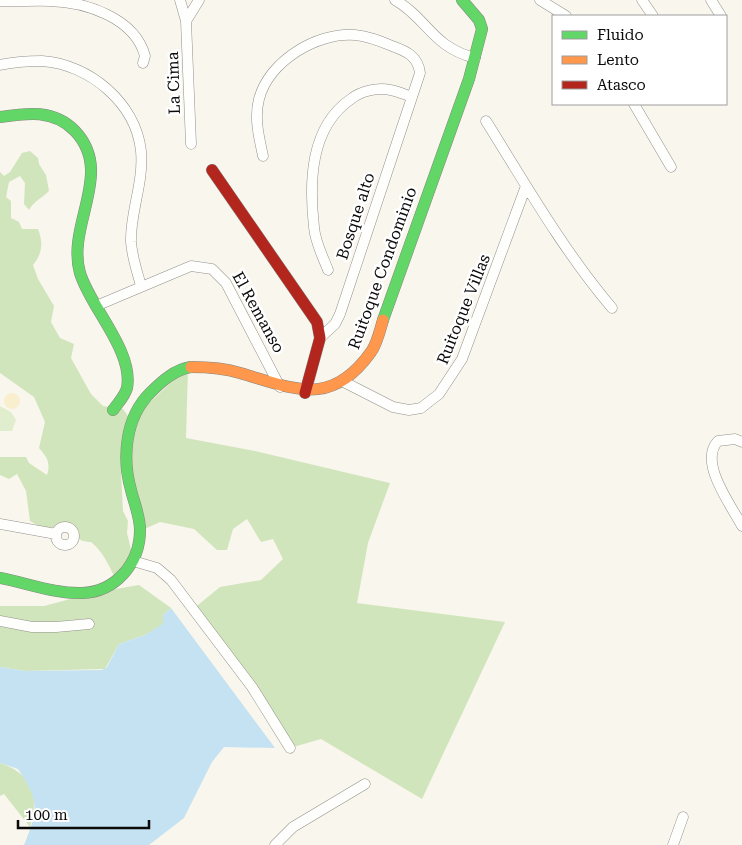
<svg xmlns="http://www.w3.org/2000/svg" width="742" height="845" font-family="'Roboto Serif',serif">
  <style>
    .green { fill: #e1eecd }
    .forest { fill: #d1e5bc }
    .sand { fill: #f9efce }
    .water { fill: #c4e2f2 }
    .lines { fill: none; stroke-linecap: round; stroke-linejoin: round }
    .street-casing { stroke: #92908c; stroke-width: 11 }
    .fast-casing { stroke: #888783; stroke-width: 12 }
    .slow-casing { stroke: #888783; stroke-width: 12 }
    .jam-casing { stroke: #888783; stroke-width: 12 }
    .street { stroke: #fefefc; stroke-width: 10 }
    .fast { stroke: #63d668; stroke-width: 11 }
    .slow { stroke: #ff974d; stroke-width: 11 }
    .jam { stroke: #b3261e; stroke-width: 11 }
    .labels { text-anchor: middle; stroke-width: 5; stroke-linejoin: round; paint-order: stroke }
    .street-label { font-size: 16px; fill: #0a0a0a; stroke: #fff }
  </style>
  <rect width="100%" height="100%" fill="#f9f6ed"/>
  <path class="green" d="M 0,406 L 11,412 L 16,420 L 12,431 L 0,431 Z"/>
  <path class="forest" d="M 30,151 L 38,158 L 39,164 L 46,175 L 49,191 C 42,198 34,201 29,210 L 24,204 L 25,183 L 20,176 L 9,182 L 6,197 L 11,201 L 11,218 L 19,222 L 22,229 L 38,229 C 43,242 43,253 33,265 L 38,279 L 54,306 L 51,322 L 60,338 L 74,344 L 71,358 L 91,394 L 103,406 L 123,409 L 128,416 L 121,474 L 123,511 L 128,521 L 127,533 L 132,554 L 114,576 C 108,563 102,551 91,542 C 75,542 76,532 64,529 C 48,525 48,532 30,521 L 26,491 L 17,474 L 9,479 L 0,475 L 0,457 L 26,457 L 29,463 L 47,475 C 51,463 47,457 39,448 L 45,422 L 34,397 L 0,373 L 0,172 L 4,176 L 10,172 L 22,153 Z
    M 188,367 L 186,438 L 255,451 L 390,483 L 368,543 L 357,603 L 505,622 L 422,799 L 321,739 L 290,748 L 193,609 L 220,587 L 261,580 L 283,559 L 273,539 L 261,542 L 247,519 L 233,529 L 227,550 L 217,550 L 194,529 L 160,522 L 140,531 L 128,481 L 135,416 Z
    M 139,585 L 171,608 L 163,615 L 164,624 L 145,635 L 119,644 L 105,669 L 25,671 L 0,667 L 0,606 L 44,606 L 93,593 Z
    M 0,763 C 32,774 40,795 30,827 L 4,794 L 0,796 Z"/>
  <path class="sand" d="M4 401a8 8 0 1 1 16 0a8 8 0 1 1-16 0Z"/>
  <path class="water" d="M 171,608 L 275,748 L 224,747 L 212,762 L 184,818 L 149,845 L 24,845 C 38,810 40,801 18,769 L 0,763 L 0,667 L 25,671 L 102,670 L 107,667 L 119,644 L 145,635 L 163,624 L 163,615 Z"/>
  <g class="lines">
    <defs>
      <path id="street" d="M 180,0 L 186,21 L 191,144
        M 395,0 C 428,19 432,47 475,58
        M 540,0 L 566,16
        M 642,0 L 653,16
        M 711,0 L 721,16
        M 0,1 C 17,2 34,0 50,1 C 86,2 135,18 145,56 L 143,63
        M 186,21 L 199,0
        M 0,65 C 13,62 28,61 42,61 C 89,64 136,103 141,151 C 144,183 130,212 131,242 C 132,257 137,271 141,286
        M 634,104 L 671,167
        M 486,121 C 526,185 563,250 612,308
        M 263,156 C 259,137 254,118 259,99 C 269,61 317,32 355,35 C 368,36 380,41 392,46 C 406,51 418,56 420,73 L 340,314 L 335,324 L 320,338
        M 328,270 C 323,257 315,242 314,227 C 309,182 310,127 351,99 C 361,91 378,87 390,90 C 398,91 405,95 412,97
        M 96,306 L 191,266 L 212,269 L 226,283 L 280,387
        M 342,381 L 393,407 L 409,410 L 421,408 L 439,394 L 462,359 L 526,186
        M 742,442 L 735,439 L 718,441 C 698,462 731,505 742,526
        M 0,524 L 56,534
        M56 536a9 9 0 1 1 18 0a9 9 0 1 1-18 0Z
        M 133,561 L 157,568 L 171,580 L 252,687 L 290,748
        M 0,621 L 32,627 L 56,627 L 89,624
        M 275,845 L 293,827 L 365,784
        M 673,845 L 683,817"/>
      <path id="fast" d="M 0,117 C 27,113 54,109 75,131 C 115,173 66,225 80,273 C 90,307 134,351 127,388 C 125,396 118,403 113,410
        M 383,320 L 469,79 L 482,29 L 479,20 L 462,0
        M 0,578 C 27,583 55,594 82,593 C 115,592 140,564 140,530 C 140,516 134,503 131,490 C 122,458 125,418 150,393 C 161,382 175,369 191,367"/>
      <path id="slow" d="M 191,367 C 208,367 224,368 240,373 C 295,389 331,408 371,352 C 377,344 380,330 383,320"/>
      <path id="jam" d="M 212,170 L 317,322 L 320,338 L 305,393"/>
    </defs>
    <use href="#street" class="street-casing"/>
    <use href="#fast" class="fast-casing"/>
    <use href="#slow" class="slow-casing"/>
    <use href="#jam" class="jam-casing"/>
    <use href="#street" class="street"/>
    <use href="#fast" class="fast"/>
    <use href="#slow" class="slow"/>
    <use href="#jam" class="jam"/>
  </g>
  <g class="labels">
    <g class="street-label">
      <text transform="translate(173 83) rotate(-92)" y="6">La Cima</text>
      <text transform="translate(355 216) rotate(-72)" y="6">Bosque alto</text>
      <text transform="translate(382 268) rotate(-70)" y="6">Ruitoque Condominio</text>
      <text transform="translate(463 309) rotate(-68)" y="6">Ruitoque Villas</text>
      <text transform="translate(259 312) rotate(61)" y="6">El Remanso</text>
    </g>
  </g>
  <rect x="552" y="15" width="175" height="90" fill="#ffffff" stroke="#9d9d9d"/>
  <rect x="562" y="31" width="25" height="8" fill="#63d668" stroke="#9d9d9d"/>
  <text x="597" y="40" font-size="15" fill="#0a0a0a">Fluido</text>
  <rect x="562" y="56" width="25" height="8" fill="#ff974d" stroke="#9d9d9d"/>
  <text x="597" y="65" font-size="15" fill="#0a0a0a">Lento</text>
  <rect x="562" y="81" width="25" height="8" fill="#b3261e" stroke="#9d9d9d"/>
  <text x="597" y="90" font-size="15" fill="#0a0a0a">Atasco</text>
  <path d="M18 820v8h131v-8" fill="none" stroke="#0a0a0a" stroke-width="2.5"/>
  <text x="25" y="820" font-size="15" fill="#0a0a0a" stroke="#ffffff" stroke-width="4" paint-order="stroke">100 m</text>
</svg>
